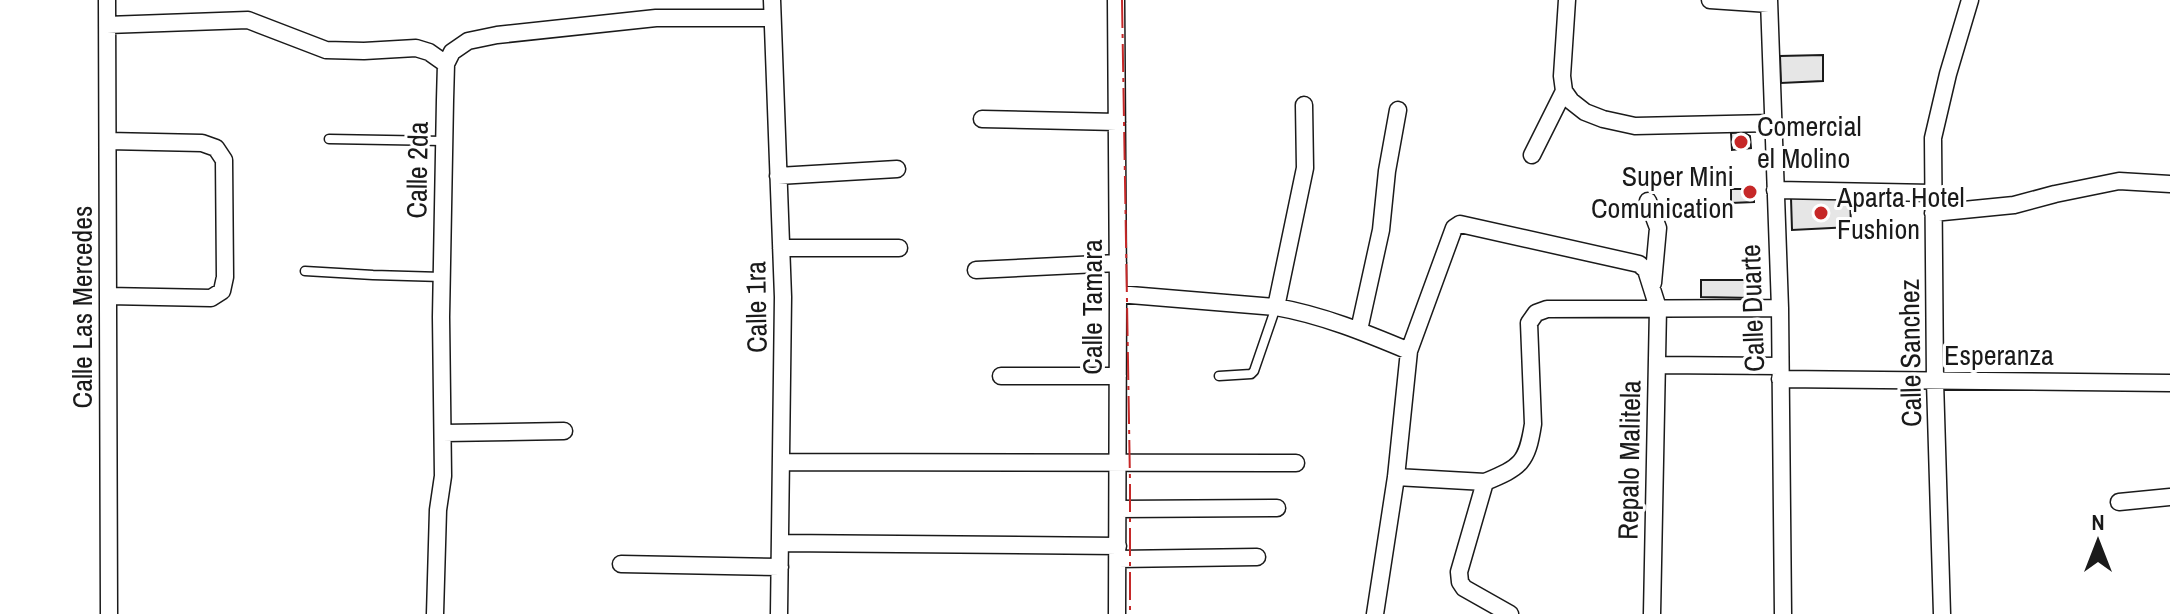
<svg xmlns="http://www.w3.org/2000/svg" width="2170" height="614" font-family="'Archivo Narrow',sans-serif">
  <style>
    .building { fill: #e6e6e6; stroke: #1a1a1a; stroke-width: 2 }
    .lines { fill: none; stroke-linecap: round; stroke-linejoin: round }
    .lane-casing { stroke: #1a1a1a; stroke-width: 11 }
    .street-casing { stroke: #1a1a1a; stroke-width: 19 }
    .lane { stroke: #fff; stroke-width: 8 }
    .street { stroke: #fff; stroke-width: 16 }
    .power { stroke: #c62828; stroke-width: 2; stroke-dasharray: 28 6 4 6; stroke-linecap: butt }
    .poi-dot { fill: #c62828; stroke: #fff; stroke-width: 3 }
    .labels { text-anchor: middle; stroke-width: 6; stroke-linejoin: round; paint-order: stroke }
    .poi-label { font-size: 28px; fill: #1a1a1a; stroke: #fff; text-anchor: start }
    .street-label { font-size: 28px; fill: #1a1a1a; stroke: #fff }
  </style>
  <rect width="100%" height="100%" fill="#fff"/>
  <path class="building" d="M 1823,55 L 1823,81 L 1781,83 L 1780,56 Z
    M 1743,132 L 1750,136 L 1751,148 L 1732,150 L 1731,133 Z
    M 1731,189 L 1754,189 L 1754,202 L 1731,203 Z
    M 1850,196 L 1851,227 L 1792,230 L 1791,198 Z
    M 1701,280 L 1754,280 L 1754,298 L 1701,297 Z"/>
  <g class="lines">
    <defs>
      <path id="lane" d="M 329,139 L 444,141
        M 305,271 L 373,275 L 442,277
        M 1219,376 L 1251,374 L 1254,371 L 1276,307"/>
      <path id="street" d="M 107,0 L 109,614
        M 772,0 L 783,297 L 779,614
        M 1116,0 L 1118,294 L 1117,614
        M 1567,0 L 1562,76 L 1564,91 L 1571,101 L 1585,112 L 1603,119 L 1635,126 L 1772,123
        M 1710,0 L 1769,4
        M 1769,0 L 1780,308 L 1783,614
        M 107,25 L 248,20 L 326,50 L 364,51 L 416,48 L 429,52 L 446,64
        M 982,119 L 1117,122
        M 108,141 L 202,143 L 216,148 L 224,160 L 225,277 L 222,291 L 211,298 L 108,296
        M 1532,155 L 1564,91
        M 778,176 L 897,169
        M 1775,190 L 1932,193
        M 1648,201 L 1658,228 L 1653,283
        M 1933,213 L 2014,205 L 2055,194 L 2119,181 L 2170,184
        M 781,248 L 899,248
        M 976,270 L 1118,263
        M 1118,294 L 1276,307 C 1322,315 1366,333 1409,351
        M 1276,307 L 1305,168 L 1304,105
        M 1359,330 L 1381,230 L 1387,171 L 1398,110
        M 1657,365 L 1780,366
        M 1001,376 L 1118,376
        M 1780,379 L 2170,383
        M 443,433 L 564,431
        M 782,462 L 1296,463
        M 1396,477 L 1485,482
        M 2119,502 L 2170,497
        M 1118,509 L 1277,508
        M 781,543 L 1118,546
        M 1118,559 L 1257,557
        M 621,564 L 780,567
        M 435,614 L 438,510 L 443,476 L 441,317 L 445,100 L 446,64 L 452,52 L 468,41 L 497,35 L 656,18 L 771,18
        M 1375,614 L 1396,477 L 1409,351 L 1454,228 L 1460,224 L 1639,264 L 1646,270 L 1658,308 L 1652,614
        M 1510,614 L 1464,588 L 1460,582 L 1459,572 L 1485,482 C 1521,467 1527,463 1533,424 L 1529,323 L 1536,313 L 1547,309 L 1780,308
        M 1942,614 L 1935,381 L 1933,138 L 1948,74 L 1970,0"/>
    </defs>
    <use href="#lane" class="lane-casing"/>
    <use href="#street" class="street-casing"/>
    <use href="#lane" class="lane"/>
    <use href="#street" class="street"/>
    <path class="power" d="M 1122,0 L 1130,482 L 1130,614"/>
  </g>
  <g class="poi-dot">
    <circle cx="1741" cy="142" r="8"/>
    <circle cx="1750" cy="192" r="8"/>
    <circle cx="1821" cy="213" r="8"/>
  </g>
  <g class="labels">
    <g class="poi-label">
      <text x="1757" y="136">Comercial<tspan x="1757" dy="32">el Molino</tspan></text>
      <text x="1734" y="186" text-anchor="end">Super Mini<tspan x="1734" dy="32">Comunication</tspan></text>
      <text x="1837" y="207">Aparta Hotel<tspan x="1837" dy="32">Fushion</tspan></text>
    </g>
    <g class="street-label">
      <text transform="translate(417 170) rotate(-89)" y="10">Calle 2da</text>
      <text transform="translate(82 307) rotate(-90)" y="10">Calle Las Mercedes</text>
      <text transform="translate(756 307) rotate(-91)" y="10">Calle 1ra</text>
      <text transform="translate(1092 307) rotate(-90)" y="10">Calle Tamara</text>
      <text transform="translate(1752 308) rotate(-92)" y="10">Calle Duarte</text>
      <text transform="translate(1910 353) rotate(-91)" y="10">Calle Sanchez</text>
      <text x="1999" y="365">Esperanza</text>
      <text transform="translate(1629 460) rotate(-89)" y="10">Repalo Malitela</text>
    </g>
  </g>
  <g transform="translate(2098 542)" stroke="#ffffff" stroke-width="6" paint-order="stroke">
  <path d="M0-6L14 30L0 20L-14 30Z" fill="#1a1a1a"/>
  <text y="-12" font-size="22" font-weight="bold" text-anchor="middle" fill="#1a1a1a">N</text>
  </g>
</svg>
